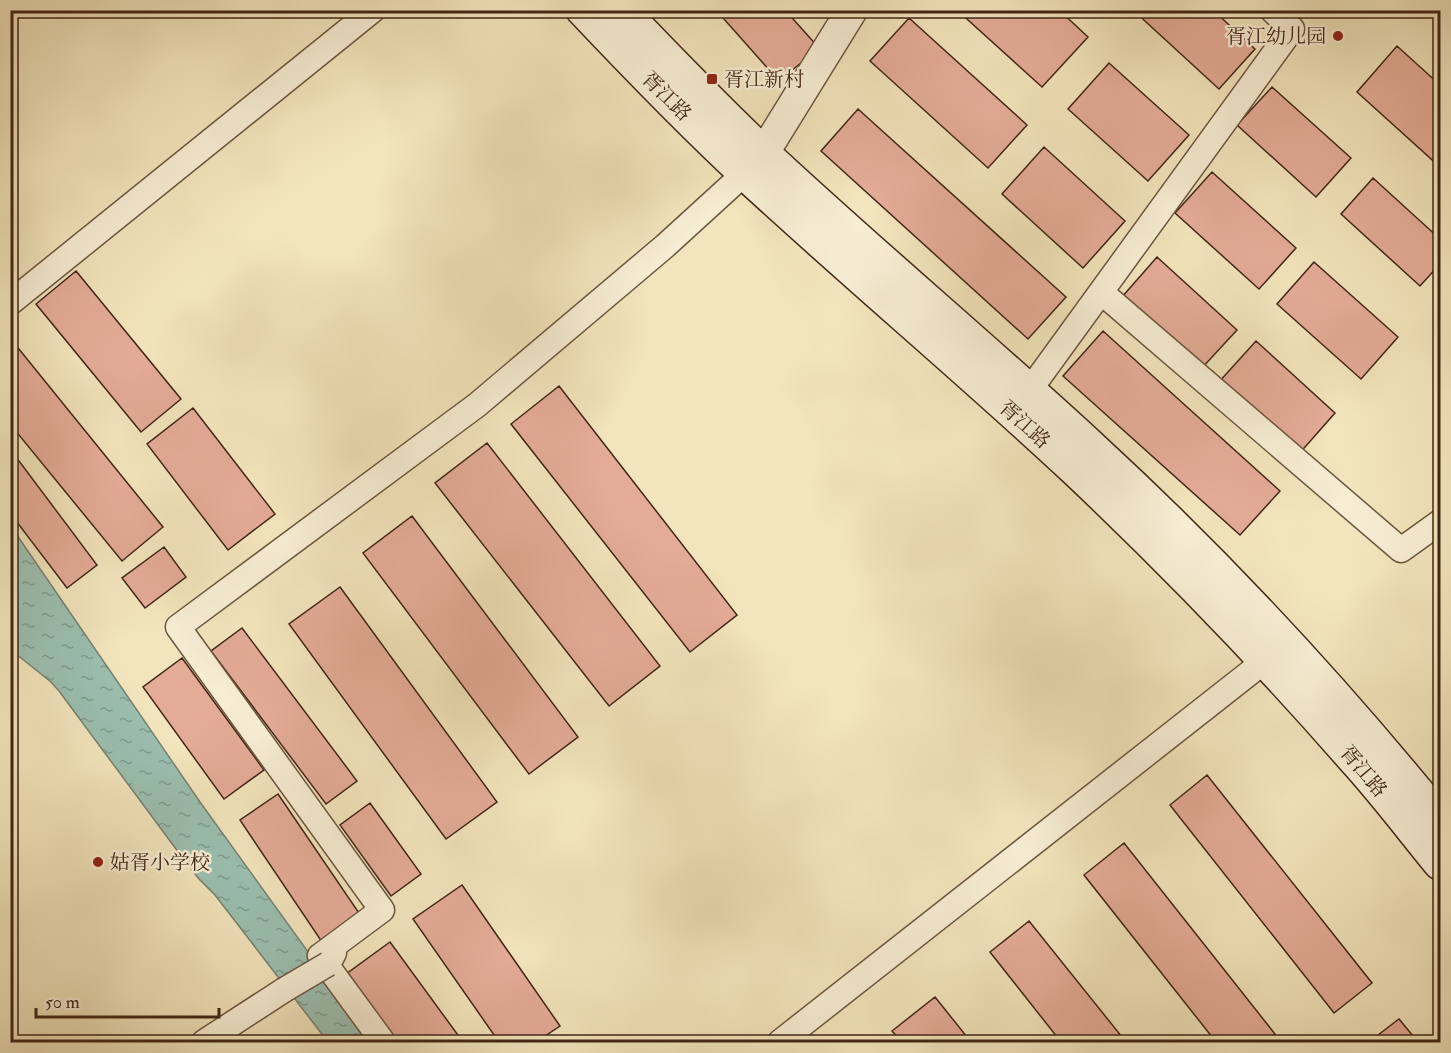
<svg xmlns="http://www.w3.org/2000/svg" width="1451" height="1053" font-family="'IM FELL Double Pica','Noto Serif SC',serif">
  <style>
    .water { fill: url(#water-ripples); stroke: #778272; stroke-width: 1.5 }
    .building { fill: #e4ab96; stroke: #412616; stroke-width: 1.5 }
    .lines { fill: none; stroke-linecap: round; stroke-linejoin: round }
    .minor-casing { stroke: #6d5640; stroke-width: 27 }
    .tertiary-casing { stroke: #6d5640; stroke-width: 33 }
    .secondary-casing { stroke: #412616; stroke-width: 36 }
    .minor { stroke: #f7edd3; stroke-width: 24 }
    .tertiary { stroke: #f7edd3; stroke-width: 30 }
    .secondary { stroke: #f7edd3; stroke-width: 33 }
    .minor-bridge-casing { stroke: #6d5640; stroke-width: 27; stroke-linecap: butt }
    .minor-bridge { stroke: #f7edd3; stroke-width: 24 }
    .poi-dot { fill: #8f2418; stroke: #f7edd3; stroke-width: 2 }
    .labels { text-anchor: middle; stroke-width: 5; stroke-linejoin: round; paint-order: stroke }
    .poi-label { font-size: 20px; fill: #412616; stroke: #f7edd3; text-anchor: start }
    .street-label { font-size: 20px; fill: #412616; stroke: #f7edd3 }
  </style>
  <defs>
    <pattern id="water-ripples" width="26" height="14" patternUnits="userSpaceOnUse" patternTransform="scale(1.5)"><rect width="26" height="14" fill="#9bbfb0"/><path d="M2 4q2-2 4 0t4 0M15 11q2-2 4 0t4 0" fill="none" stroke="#809b8e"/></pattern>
  </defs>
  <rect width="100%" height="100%" fill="#f2e4bc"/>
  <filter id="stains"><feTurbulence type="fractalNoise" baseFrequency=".00333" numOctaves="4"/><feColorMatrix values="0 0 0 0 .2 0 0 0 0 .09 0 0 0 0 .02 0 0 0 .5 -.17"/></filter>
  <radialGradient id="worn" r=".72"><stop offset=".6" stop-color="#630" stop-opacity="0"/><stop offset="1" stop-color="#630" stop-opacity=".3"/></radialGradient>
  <path class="water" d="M 10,525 L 200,802 L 373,1042 L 328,1042 L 215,895 L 199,879 L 173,845 L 59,691 L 51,682 L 11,650 Z"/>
  <path class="building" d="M 716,10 L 785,10 L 819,48 L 779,81 Z
    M 957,10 L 1059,10 L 1088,37 L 1042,87 Z
    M 1133,10 L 1213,10 L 1255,49 L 1219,89 Z
    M 909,18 L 1027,125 L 988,168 L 870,61 Z
    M 1397,46 L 1440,85 L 1440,167 L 1357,92 Z
    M 1109,63 L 1189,135 L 1148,181 L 1068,109 Z
    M 1272,87 L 1351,158 L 1316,197 L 1237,125 Z
    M 858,109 L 1066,297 L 1028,339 L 821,151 Z
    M 1044,147 L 1125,221 L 1083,268 L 1002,194 Z
    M 1212,172 L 1296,248 L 1259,289 L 1175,213 Z
    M 1373,178 L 1440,239 L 1440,264 L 1420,286 L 1341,214 Z
    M 1157,257 L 1237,330 L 1201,369 L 1122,297 Z
    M 1314,262 L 1398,337 L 1361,379 L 1277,304 Z
    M 76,271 L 181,399 L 141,432 L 36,304 Z
    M 1103,331 L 1280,491 L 1240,535 L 1063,376 Z
    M 10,338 L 163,527 L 122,561 L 10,424 Z
    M 1256,341 L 1335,413 L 1298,455 L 1218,383 Z
    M 559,386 L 737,615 L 690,652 L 511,424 Z
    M 193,408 L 275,514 L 228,550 L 147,444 Z
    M 487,443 L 660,666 L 609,706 L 435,483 Z
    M 10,449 L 97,565 L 67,588 L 10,513 Z
    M 412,516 L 578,737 L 529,774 L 363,553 Z
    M 164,547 L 186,577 L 145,608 L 122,578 Z
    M 340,587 L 497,802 L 446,839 L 289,624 Z
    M 242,628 L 357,781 L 326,804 L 211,651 Z
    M 182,658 L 264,770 L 224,799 L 143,687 Z
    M 1207,775 L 1372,983 L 1334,1013 L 1170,805 Z
    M 278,794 L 361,916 L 322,942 L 240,820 Z
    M 370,803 L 421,874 L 391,896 L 340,825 Z
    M 1124,843 L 1275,1034 L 1264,1042 L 1216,1042 L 1084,875 Z
    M 462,885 L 560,1026 L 536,1042 L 499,1042 L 413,919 Z
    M 1029,921 L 1126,1042 L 1061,1042 L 990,952 Z
    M 390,942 L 463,1042 L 390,1042 L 342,977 Z
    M 935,997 L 971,1042 L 902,1042 L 892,1031 Z
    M 1399,1019 L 1418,1042 L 1369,1042 Z"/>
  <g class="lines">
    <defs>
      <path id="minor" d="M 1101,292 L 1401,550 L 1440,522
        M 10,303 L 373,10
        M 1029,391 L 1292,29 L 1272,10
        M 320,956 L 383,1042
        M 328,964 L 334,953 L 320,956 L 382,910 L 178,627 L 477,405 L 665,246 L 745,173
        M 204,1042 L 284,990
        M 780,1042 L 1266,660 L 1278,649"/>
      <path id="tertiary" d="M 747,171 L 763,154 L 852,10"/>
      <path id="secondary" d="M 583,10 C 636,66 690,122 746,174 C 855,275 969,370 1077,471 C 1174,563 1267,659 1355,760 C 1385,793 1412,829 1440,863
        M 621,10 C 668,59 715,108 764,154 C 871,254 984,348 1092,448 C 1217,563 1333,688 1440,820"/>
    </defs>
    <use href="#minor" class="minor-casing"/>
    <use href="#tertiary" class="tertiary-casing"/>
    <use href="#secondary" class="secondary-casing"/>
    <use href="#minor" class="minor"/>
    <use href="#tertiary" class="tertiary"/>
    <use href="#secondary" class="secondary"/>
    <defs>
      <path id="minor-bridge" d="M 284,990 L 328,964"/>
    </defs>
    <use href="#minor-bridge" class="minor-bridge-casing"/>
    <use href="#minor-bridge" class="minor-bridge"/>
  </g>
  <g class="poi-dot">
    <circle cx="1338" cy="36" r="6"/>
    <rect x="706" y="73" width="12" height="12" rx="3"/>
    <circle cx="98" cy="862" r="6"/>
  </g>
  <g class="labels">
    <g class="poi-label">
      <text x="1326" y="43" text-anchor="end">胥江幼儿园</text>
      <text x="724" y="86">胥江新村</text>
      <text x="110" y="869">姑胥小学校</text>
    </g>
    <g class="street-label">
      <text transform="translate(667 96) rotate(45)" y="7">胥江路</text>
      <text transform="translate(1025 424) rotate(42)" y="7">胥江路</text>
      <text transform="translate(1364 771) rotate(50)" y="7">胥江路</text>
    </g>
  </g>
  <rect width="1451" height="1053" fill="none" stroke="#f2e4bc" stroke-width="36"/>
  <rect x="12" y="12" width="1427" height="1029" fill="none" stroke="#412616" stroke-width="3"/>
  <rect x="18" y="18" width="1415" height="1017" fill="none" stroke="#412616" stroke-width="1.5"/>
  <path d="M36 1008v9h183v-9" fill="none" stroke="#412616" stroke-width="3"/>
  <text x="45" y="1008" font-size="18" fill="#412616" stroke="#f7edd3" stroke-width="4.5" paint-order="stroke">50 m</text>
  <rect width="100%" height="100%" filter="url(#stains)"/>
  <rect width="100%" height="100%" fill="url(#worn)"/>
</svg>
